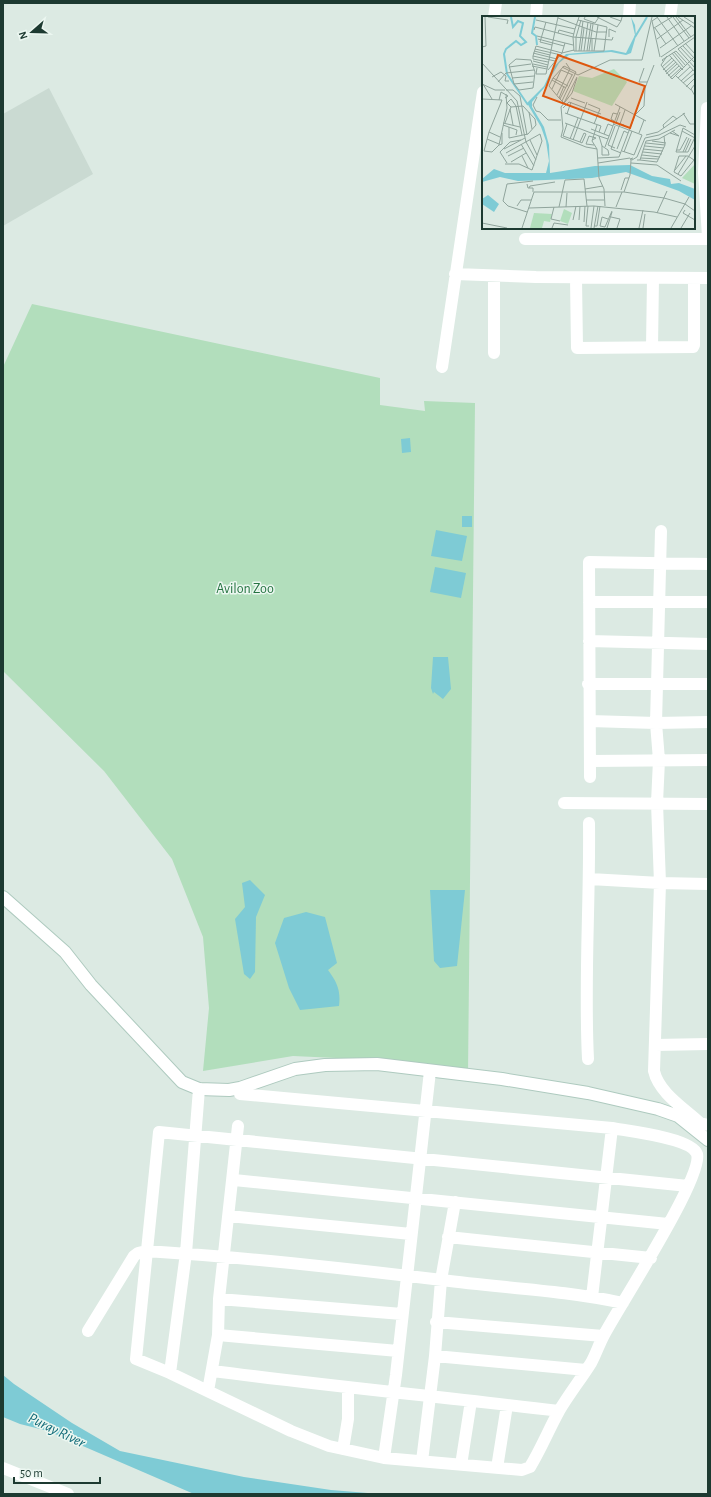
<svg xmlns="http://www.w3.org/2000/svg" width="711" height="1497" font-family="'Alegreya Sans',sans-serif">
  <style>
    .built { fill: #cadad2 }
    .green { fill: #b2debc }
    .water { fill: #7ecbd5 }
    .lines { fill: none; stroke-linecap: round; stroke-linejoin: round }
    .secondary-casing { stroke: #aecabf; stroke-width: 14 }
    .street { stroke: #fff; stroke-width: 12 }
    .secondary { stroke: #fff; stroke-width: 12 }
    .labels { text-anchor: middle; stroke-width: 3; stroke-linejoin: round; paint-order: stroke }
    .park-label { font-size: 14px; fill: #247340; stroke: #ecf7f1 }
    .water-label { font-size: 15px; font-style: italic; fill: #136c79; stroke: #ecf7f1 }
    .inset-river { fill: none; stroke: #7ecbd5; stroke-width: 2 }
    .inset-road { fill: none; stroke: #90a49c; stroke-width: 1 }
    .view { fill: #de570e; fill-opacity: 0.15; stroke: #de570e; stroke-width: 2 }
    .inset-edge { fill: none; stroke: #1d3a31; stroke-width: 2 }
  </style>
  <rect width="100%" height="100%" fill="#dceae3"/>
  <path class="built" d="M 49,88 L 93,174 L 3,226 L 3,114 Z"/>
  <path class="green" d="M 32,304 L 380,378 L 380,405 L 425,411 L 424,401 L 475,403 L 468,1073 L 380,1060 L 293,1056 L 203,1071 L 209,1008 L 203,937 L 172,859 L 104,771 L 3,671 L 3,367 Z"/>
  <path class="water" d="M 410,438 L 411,452 L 402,453 L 401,439 Z
    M 462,516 L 472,516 L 472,527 L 462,527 Z
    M 436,530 L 467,536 L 462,561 L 431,556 Z
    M 435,567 L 466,573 L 461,598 L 430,592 Z
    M 433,657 L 448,657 L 451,689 L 443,699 L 434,692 L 433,694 L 431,688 Z
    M 250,880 L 265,895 L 256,917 L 255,972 L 250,979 L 244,974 L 235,919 L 245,907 L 242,883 Z
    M 430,890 L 465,890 L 457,966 L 440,968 L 434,961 Z
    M 306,912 L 325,917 L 337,963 L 328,970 C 337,982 341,991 339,1006 L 300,1010 L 289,988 L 275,943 L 284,918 Z
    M 3,1375 L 14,1384 L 72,1423 L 120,1451 L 244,1477 L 331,1490 L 380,1494 L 194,1494 L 48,1431 L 20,1424 L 3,1417 Z"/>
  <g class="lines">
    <defs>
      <path id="secondary" d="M 3,897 L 65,952 L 91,985 L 182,1082 L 199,1089 L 229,1090 L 240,1088 L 295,1069 L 325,1065 L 377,1064 L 502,1079 L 588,1093 L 658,1109 L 678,1116 L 708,1140"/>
    </defs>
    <use href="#secondary" class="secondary-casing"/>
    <path class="street" d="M 494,17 L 496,3
      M 536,17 L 537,3
      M 629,17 L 630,3
      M 670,17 L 672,3
      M 707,108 L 704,173 L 708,237
      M 525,239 L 708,239
      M 455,274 L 536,277 L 708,278
      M 576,278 L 577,348 L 693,347 L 694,345 L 694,278
      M 652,347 L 653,278
      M 494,353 L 494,276
      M 442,367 L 483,92
      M 661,531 L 656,723 L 659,760 L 657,803 L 660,883 L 654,1071 C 659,1093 684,1108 700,1123 L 708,1125
      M 589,602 L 708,602
      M 589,641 L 708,644
      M 588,684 L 708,684
      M 590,721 L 656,723 L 708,722
      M 590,761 L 708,760
      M 590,777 L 589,562 L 708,564
      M 564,803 L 708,804
      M 590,879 L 660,883 L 708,884
      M 655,1045 L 708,1044
      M 588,1059 C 584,981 590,902 589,823
      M 240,1094 L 612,1128 C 628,1131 692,1138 697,1154 C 704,1176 618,1308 604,1335 C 599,1344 596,1354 591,1363 C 581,1379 569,1394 559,1411 C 549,1429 541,1449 530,1467 L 522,1470 L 384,1458 L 329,1446 L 291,1431 L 170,1373 L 136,1359 L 159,1132 L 688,1186
      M 234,1180 L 668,1224
      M 229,1216 L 411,1234
      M 448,1237 L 651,1258
      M 592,1297 L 612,1128
      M 219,1299 L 402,1314
      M 436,1322 L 603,1336
      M 88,1331 L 134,1256 L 138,1253 L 146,1251 C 245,1257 343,1268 442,1280 C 502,1288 563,1290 623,1303
      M 218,1335 L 398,1351
      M 435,1356 L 586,1370
      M 213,1371 C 328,1386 444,1397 559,1411
      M 170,1373 L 186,1253 L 199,1089
      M 208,1391 L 218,1335 L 219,1299 L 238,1126
      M 343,1449 L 348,1419 L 348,1388
      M 384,1458 L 396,1375 L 430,1071
      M 422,1461 L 435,1356 L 441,1280 L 455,1202
      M 461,1465 L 471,1401
      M 3,1468 L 68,1494
      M 497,1468 L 507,1405"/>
    <use href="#secondary" class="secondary"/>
  </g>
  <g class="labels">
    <g class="park-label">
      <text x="245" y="593">Avilon Zoo</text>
    </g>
    <g class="water-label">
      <text transform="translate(57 1430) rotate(26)" y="5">Puray River</text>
    </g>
  </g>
  <g transform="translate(482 16)">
    <rect width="213" height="213" fill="#dceae3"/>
    <path d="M 132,53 L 145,66 L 130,90 L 91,75 L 97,60 L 110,62 ZM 213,148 L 213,168 L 200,162 ZM 82,193 L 90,197 L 86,208 L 78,205 ZM 52,197 L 70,198 L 68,206 L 62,205 L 60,212 L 48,212 Z" fill="#b2debc"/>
    <path d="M 149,1 L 153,9 L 154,20 L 149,37 L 144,39 L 129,36 L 87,39 L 77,47 L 63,71 L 50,86 L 50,91 L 62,111 L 67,129 L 68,157 L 113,150 L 148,149 L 170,160 L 188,163 L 189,168 L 197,167 L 213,173 L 213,184 L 197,175 L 144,156 L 110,162 L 64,164 L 36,165 L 18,161 L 0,166 L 0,163 L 12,153 L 23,157 L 64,157 L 67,145 L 64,125 L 59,111 L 45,87 L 62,70 L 70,53 L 84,38 L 130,34 L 144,37 L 153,19 ZM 6,179 L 17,188 L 12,196 L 0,188 L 0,183 Z" fill="#7ecbd5"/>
    <path class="inset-river" d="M 29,1 L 31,11 L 36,5 L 41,7 L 38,20 L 44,26 L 39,29 L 34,25 L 24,33 L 22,38 L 25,58 L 46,89M 53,1 L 50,17 L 54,20 L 55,29M 153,21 L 165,1"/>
    <path class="inset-road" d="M 6,1 L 26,4 L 25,8M 103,1 L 102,3 L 113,7 L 117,1M 115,1 L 135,11 L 139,5M 128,1 L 139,5 L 140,1M 175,1 L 196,30M 176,1 L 170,5 L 178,41M 185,1 L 202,25M 191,1 L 207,22M 194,1 L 209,21M 196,1 L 213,12M 202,1 L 213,8M 76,2 L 114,16 L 125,16M 54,4 L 93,13M 96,4 L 125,11 L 122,35 L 92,35 L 91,21 L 93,13 L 97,1M 64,6 L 58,26 L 70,29M 172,12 L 190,1M 173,12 L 184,28M 52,14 L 53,11 L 91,21 L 130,24 L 131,21M 76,17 L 77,14 L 92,18M 55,20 L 91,29M 127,21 L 127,13 L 134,16M 213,21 L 196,33 L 213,52M 110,22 L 110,35M 56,23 L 82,30M 175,23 L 201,4M 203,27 L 213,38M 201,30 L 213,43M 0,31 L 4,30 L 3,1M 198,31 L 213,47M 178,32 L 209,10M 53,33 L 79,39M 52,35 L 68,39M 94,35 L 94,21 L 99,4M 97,35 L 101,5M 99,35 L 102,12M 102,35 L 106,6M 105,35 L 109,7M 107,35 L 111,8M 112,35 L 116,9M 192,36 L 204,50M 51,37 L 75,43M 190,37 L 202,52M 187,39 L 201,54M 51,40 L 54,30 L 80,37 L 92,34M 51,40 L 73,45M 51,40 L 51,43 L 66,46M 185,40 L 179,49 L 190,63 L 213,40M 179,41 L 213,18M 51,45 L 66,49M 182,46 L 180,44 L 194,35 L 213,56M 0,47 L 35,85 L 44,126 L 54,144M 51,48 L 65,51M 50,50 L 65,53M 27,51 L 49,48M 80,51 L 96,59 L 128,44 L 160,44 L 170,1M 180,51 L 190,42M 55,52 L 54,58 L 64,58 L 76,1M 162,52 L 157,66 L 165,66M 66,54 L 80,37 L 83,27M 79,54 L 91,59M 181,54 L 192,44M 183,56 L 194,46M 184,58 L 195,48M 186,60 L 197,50M 194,60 L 209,74M 10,61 L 19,56 L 24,60 L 23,65 L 27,65M 30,62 L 52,60M 71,62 L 86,70M 95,62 L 90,77 L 79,91 L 81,113 L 79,121 L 104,131 L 115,133M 188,62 L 199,52M 196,62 L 208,51M 70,64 L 84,72M 199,65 L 211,54M 16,66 L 24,57 L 52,54M 201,67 L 213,57M 0,68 L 13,74 L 23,74M 1,68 L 10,83M 32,68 L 37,74 L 51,72 L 53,56 L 49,44 L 34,43 L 27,49 L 32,68 L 51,66M 213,68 L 209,73 L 213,80M 204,71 L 213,62M 70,73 L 79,54M 24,74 L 31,74 L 38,80 L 45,119M 75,79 L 88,53 L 84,47M 55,81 L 51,89 L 54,95 L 58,96 L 66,104 L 79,104M 77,82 L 82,70M 89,82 L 103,87M 0,83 L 20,84M 29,83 L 34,90 L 40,119M 78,83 L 90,59M 17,84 L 19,76 L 26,80 L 23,82M 20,84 L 7,116 L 2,135 L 10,136 L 17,129 L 25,92 L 24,78M 80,85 L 94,56 L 82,50 L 71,62 L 67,70 L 77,82 L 82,87 L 95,61M 106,88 L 118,93 L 112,108M 133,88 L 164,105M 81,92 L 87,86 L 119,98M 28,93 L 31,109M 47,96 L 50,113M 138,96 L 134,107 L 142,109M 83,97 L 119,110 L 117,116M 201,97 L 208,108 L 213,108M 85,98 L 89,86M 132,105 L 129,103 L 131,97 L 135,98M 21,107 L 38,111M 23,107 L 29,91 L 25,87 L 29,83M 83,107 L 117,120 L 120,130M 85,108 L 81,120 L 98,126M 131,108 L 160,119 L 152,139 L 140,135M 21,109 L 35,114 L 34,119M 115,109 L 110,125 L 115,133 L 117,162 L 122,173 L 123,190M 133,110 L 126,129 L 133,132M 27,111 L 27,122 L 46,118 L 54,109 L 53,103 L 41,90 L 29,91M 182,112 L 181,109 L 191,100 L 195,103M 109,113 L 127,120M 200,115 L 213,122M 7,116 L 18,121M 102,117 L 104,118 L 100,127 L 98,126 ZM 157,117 L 162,104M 188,117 L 197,120 L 190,115M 122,118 L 126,108 L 131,110M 164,119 L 176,116 L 203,97M 213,119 L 201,112 L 194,136 L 206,136 L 213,121M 117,120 L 126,123 L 123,131M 5,123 L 17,128M 88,123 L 96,102M 126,123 L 138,91M 48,124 L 55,139M 91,124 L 105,86M 110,124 L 114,122 L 107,120 L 104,128 L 112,129M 170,125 L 184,127M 164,127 L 183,129M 39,128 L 52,150M 17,129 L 20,128 L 20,117M 120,130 L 126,134 L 127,139 L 120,139 ZM 163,130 L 182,132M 22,133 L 43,122M 135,133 L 142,115 L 146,117M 161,133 L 181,135M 195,134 L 198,134 L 205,121M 142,136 L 150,115M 161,136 L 180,138M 201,136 L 207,122M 203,136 L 209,123M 139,137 L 129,133 L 143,94M 160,139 L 178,141M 26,140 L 42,132M 40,140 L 46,152M 197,140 L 206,140 L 212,144 L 199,160 L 192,156 ZM 116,142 L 137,141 L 153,99 L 162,90 L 163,72 L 172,49M 151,142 L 148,143 L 150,144 L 155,141 L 163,122 L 177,119 L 198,109 L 204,111M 159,142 L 176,143M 155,144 L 158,144 L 164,125 L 177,123 L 193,114M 158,144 L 175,146 L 183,129 L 182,120M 29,146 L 44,137M 25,147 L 18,136 L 28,126 L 39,124M 116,147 L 148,142M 149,147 L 175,149 L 199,165M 23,148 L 37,148 L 50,154 L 60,125 L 58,118 L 24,137M 193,154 L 204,140M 196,158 L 213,130M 45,168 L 46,172 L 51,172 L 51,176M 47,172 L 48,170 L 73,166M 103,173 L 121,170M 139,174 L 143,162 L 147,162M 142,176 L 182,182 L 203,188 L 213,195M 104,184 L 122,184M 35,190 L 39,184 L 49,184M 106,190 L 104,210 L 107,210M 72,191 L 69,203 L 78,205M 77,191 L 83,164 L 102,163 L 105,190M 84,191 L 85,177M 134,191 L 140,176M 47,192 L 112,190 L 172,196 L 195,201M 203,194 L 201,197 L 213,204M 45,196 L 26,190 L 21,185 L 25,168 L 51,165M 175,197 L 185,175M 129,201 L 138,203 L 135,212M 126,203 L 120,201 L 118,210 L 123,211 L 130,195M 91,204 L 94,190M 97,204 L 98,190M 102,206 L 103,190M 0,207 L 25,212M 112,210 L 115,210 L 118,190M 40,212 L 52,176 L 142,176 L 148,159 L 149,144M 70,212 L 72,207 L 86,209M 109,212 L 112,190M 112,212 L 116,190M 125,212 L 130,196M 157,212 L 161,194M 161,212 L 163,198M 189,212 L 207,181M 199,212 L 208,197"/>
    <path class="view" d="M 76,39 L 163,70 L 148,112 L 61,80 Z"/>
    <rect width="213" height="213" class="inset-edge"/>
  </g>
  <rect width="711" height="1497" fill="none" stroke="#1d3a31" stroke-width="8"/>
  <g transform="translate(32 32) rotate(250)" stroke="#ecf7f1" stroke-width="3" paint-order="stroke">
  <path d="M0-3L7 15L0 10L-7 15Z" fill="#1d3a31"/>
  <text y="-6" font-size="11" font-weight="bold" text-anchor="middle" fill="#1d3a31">N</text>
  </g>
  <path d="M14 1477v6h86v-6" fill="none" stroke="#1d3a31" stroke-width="2"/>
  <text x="20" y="1477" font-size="12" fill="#1d3a31" stroke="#ecf7f1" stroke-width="3" paint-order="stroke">50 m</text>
</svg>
